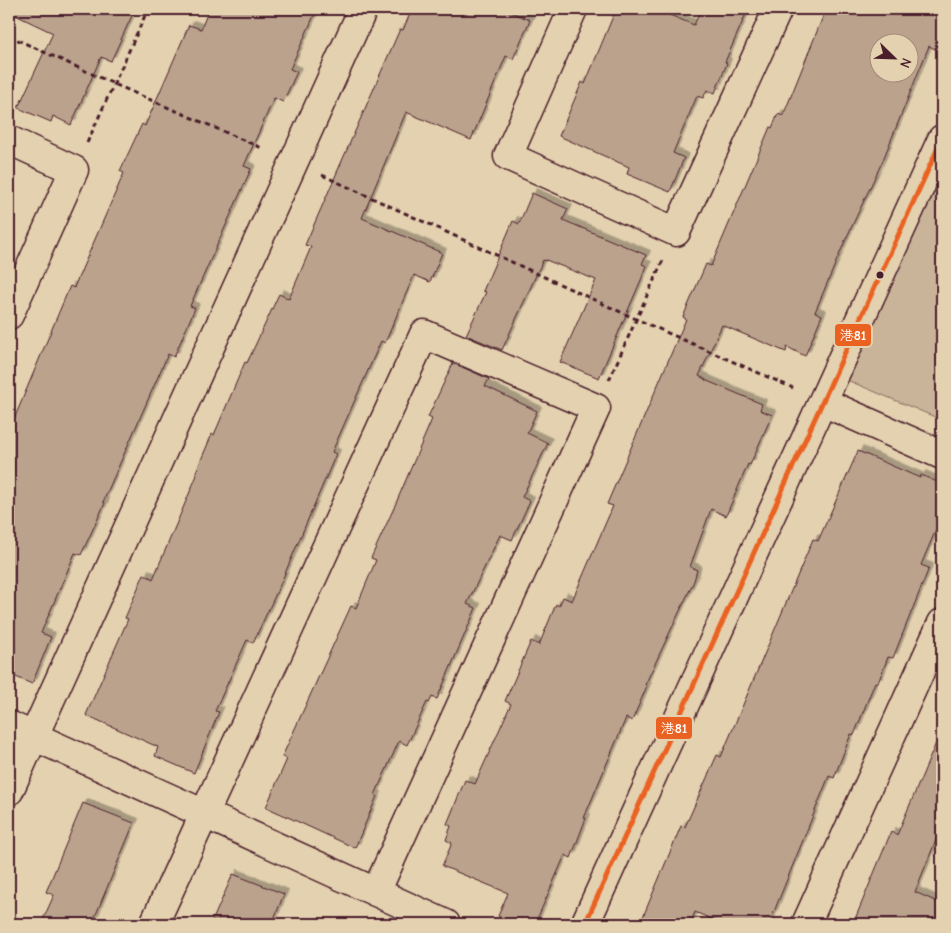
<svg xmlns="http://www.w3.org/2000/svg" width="951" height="933" font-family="'Comic Neue','Klee One',sans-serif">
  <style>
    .green { fill: #cab499; stroke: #8a6a62 }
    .building { fill: #bba28d; stroke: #4a1f2b; fill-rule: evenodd; filter: url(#shadow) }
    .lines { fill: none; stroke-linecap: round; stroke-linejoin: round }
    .street-casing { stroke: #4a1f2b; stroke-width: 31 }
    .secondary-casing { stroke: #4a1f2b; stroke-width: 31 }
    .path { stroke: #4a1f2b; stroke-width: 3; stroke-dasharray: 5 4; stroke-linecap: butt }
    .street { stroke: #e3d1af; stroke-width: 28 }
    .secondary { stroke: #e3d1af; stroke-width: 28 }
    .bus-1-casing { stroke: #e3d1af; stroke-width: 9 }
    .bus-1 { stroke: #ea6222; stroke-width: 5 }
    .bus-dot { fill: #4a1f2b; stroke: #e3d1af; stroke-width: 2 }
    .line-badge { stroke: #e3d1af; stroke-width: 2 }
    .badge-label { font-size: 14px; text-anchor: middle; font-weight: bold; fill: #fff }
  </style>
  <defs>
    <filter id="shadow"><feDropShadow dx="4.5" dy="-4.5" stdDeviation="0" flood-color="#0004"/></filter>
  </defs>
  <rect width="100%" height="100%" fill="#e3d1af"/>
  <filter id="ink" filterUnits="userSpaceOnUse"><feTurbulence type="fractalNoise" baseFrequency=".02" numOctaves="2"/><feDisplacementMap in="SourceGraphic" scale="10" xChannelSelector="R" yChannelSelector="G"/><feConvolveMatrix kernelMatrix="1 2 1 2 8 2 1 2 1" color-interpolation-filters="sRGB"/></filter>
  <g filter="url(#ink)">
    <path class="green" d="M 942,170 L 942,420 L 847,380 Z"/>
    <path class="building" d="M 9,9 L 135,9 L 111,61 L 101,57 L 71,125 L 53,116 L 51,122 L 18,108 L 53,33 L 9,12 Z
      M 209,9 L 317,9 L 290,69 L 297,72 L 283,102 L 274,98 L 244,166 L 251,169 L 190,306 L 195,308 L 174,357 L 168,354 L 103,502 L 105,503 L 81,555 L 75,553 L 41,633 L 51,637 L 32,684 L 9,674 L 9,431 L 70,286 L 74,288 L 75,285 L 124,173 L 120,171 L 142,124 L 145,126 L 189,25 L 201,29 Z
      M 412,9 L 503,9 L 530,20 L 513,59 L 506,56 L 471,140 L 406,112 L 362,218 L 442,253 L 430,282 L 414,275 L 385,343 L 381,341 L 332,452 L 336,454 L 280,585 L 253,643 L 247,640 L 215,711 L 219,712 L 194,773 L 155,756 L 158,747 L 86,715 L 128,619 L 125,618 L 144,574 L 153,579 L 197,475 L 195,474 L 212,434 L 214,435 L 245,362 L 247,363 L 279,294 L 289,299 L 311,247 L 305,245 L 400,29 L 403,30 Z
      M 616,9 L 655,9 L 694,25 L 701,9 L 748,9 L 725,62 L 727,63 L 715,93 L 707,90 L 703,98 L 697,96 L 673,153 L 684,158 L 670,192 L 627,174 L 629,167 L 559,136 L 582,82 L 585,84 Z
      M 826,9 L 942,9 L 942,32 L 935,49 L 929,46 L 883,160 L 845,241 L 815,312 L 822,315 L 805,356 L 787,347 L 786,352 L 722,325 L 699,376 L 705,379 L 705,380 L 762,404 L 760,410 L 772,415 L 750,465 L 748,464 L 726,516 L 711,509 L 690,567 L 697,570 L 694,581 L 645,685 L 647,686 L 632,721 L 626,718 L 584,818 L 586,818 L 571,858 L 565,855 L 535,924 L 516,924 L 498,916 L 508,893 L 442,866 L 452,843 L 446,840 L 451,826 L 447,824 L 465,780 L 475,784 L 511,704 L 505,701 L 531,641 L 539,645 L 556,604 L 559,606 L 563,597 L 572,601 L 613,506 L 607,504 L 686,319 L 683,317 L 706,264 L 711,266 L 770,127 L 772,128 L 778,114 L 783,116 ZM 878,42 L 908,42 L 908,72 L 878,72 Z
      M 532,193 L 568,209 L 563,220 L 646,255 L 642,264 L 647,266 L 599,378 L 560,362 L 596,280 L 546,260 L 546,261 L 543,260 L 502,350 L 466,335 L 486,292 L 483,291 L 513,221 L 519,224 Z
      M 453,363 L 489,379 L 485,386 L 537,411 L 527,433 L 548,443 L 522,497 L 530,501 L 512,540 L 500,535 L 467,604 L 476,608 L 437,699 L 432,697 L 429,703 L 427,702 L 407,745 L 399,741 L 375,795 L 377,796 L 355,848 L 266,807 L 287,759 L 282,757 L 351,606 L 356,608 L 376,560 L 371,558 L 393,510 L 432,419 L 428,417 Z
      M 858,451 L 920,478 L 921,475 L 942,484 L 942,515 L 921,565 L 929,568 L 893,658 L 888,657 L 878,683 L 875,682 L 854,735 L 851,734 L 834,778 L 829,776 L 769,924 L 723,924 L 695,912 L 690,924 L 640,924 L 681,826 L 685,827 L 717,755 L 721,757 L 813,539 L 818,541 Z
      M 942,729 L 942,825 L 915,892 L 942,904 L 942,924 L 853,924 L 891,832 L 897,835 Z
      M 83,803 L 134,823 L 92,924 L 41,924 L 54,895 L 46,892 Z
      M 233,874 L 284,894 L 272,924 L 211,924 Z"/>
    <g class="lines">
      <defs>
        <path id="street" d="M 573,9 L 508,156 L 676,232 L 778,9
          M 9,140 L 74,170 L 9,315
          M 823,402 L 942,455
          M 9,791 L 363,9
          M 154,924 L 424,334 L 596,408 L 376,892
          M 806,924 L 942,623"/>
        <path id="secondary" d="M 9,725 L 446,924
          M 585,924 L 942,139"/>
      </defs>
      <use href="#street" class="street-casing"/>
      <use href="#secondary" class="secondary-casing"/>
      <path class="path" d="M 9,36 L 114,84 L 264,149
        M 87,143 L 148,9
        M 322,175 L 636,319 L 793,388
        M 609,380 L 663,260"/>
      <use href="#street" class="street"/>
      <use href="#secondary" class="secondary"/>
      <defs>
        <path id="bus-1" d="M 585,924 L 942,139"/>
      </defs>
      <use href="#bus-1" class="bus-1-casing"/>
      <use href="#bus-1" class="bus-1"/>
    </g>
  </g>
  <circle class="bus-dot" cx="880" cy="275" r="4.5"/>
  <g class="line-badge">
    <rect x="834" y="323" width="38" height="24" rx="5" fill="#ea6222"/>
    <rect x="655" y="716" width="38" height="24" rx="5" fill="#ea6222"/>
  </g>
  <g class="badge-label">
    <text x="853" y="340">港81</text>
    <text x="674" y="733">港81</text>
  </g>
  <rect width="951" height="933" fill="none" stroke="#e3d1af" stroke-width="30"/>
  <rect x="15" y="15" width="921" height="903" fill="none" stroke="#4a1f2b" stroke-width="2" filter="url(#ink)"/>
  <g transform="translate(894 58) rotate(113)"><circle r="24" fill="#e3d1af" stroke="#a68a7a"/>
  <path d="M0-4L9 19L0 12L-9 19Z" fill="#4a1f2b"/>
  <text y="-8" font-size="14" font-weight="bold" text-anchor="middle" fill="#4a1f2b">N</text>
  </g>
</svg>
